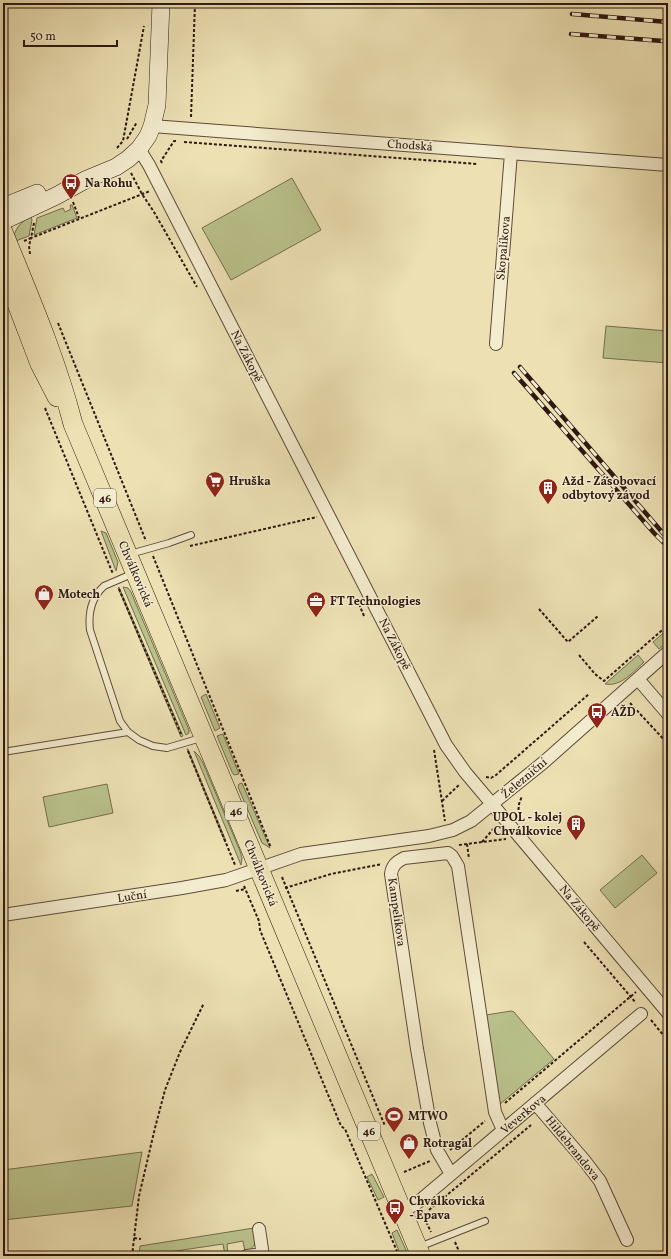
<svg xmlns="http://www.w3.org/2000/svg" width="671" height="1259" font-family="Vollkorn,serif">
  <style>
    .green { fill: #bac28c; stroke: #746d4e }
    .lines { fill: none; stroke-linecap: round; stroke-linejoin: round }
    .lane-casing { stroke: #5e4a3a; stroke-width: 8 }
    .street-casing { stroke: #5e4a3a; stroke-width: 14 }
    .secondary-casing { stroke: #2e1811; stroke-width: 18 }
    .primary-casing { stroke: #2e1811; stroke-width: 20 }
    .path { stroke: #2e1811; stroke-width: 2; stroke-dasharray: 3 2; stroke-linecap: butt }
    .lane { stroke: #f3ecce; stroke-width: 6 }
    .street { stroke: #f3ecce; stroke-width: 12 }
    .secondary { stroke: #f3ecce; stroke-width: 17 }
    .primary { stroke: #ede1b4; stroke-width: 19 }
    .rail-casing { stroke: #2e1811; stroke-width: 4.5 }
    .rail { stroke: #f3ecce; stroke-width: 3; stroke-dasharray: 9; stroke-linecap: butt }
    .labels { text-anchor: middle; stroke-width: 3; stroke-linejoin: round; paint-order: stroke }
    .shield { fill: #f3ecce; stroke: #69584a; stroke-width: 1 }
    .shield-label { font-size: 11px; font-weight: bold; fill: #2e1811 }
    .street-label { font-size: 12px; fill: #2e1811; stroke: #f3ecce }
    .poi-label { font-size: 12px; font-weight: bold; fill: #2e1811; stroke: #f3ecce; text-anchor: start }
  </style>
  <rect width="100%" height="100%" fill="#ede1b4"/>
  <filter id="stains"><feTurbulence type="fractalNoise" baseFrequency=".005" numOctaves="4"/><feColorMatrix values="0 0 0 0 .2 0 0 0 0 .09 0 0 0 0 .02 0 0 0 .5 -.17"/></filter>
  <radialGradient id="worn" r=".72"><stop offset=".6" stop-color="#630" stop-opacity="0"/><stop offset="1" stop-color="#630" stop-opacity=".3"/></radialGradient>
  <path class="green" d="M 292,178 L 321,230 L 231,280 L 202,228 Z
    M 70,205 L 72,205 L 77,218 L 34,235 L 37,218 L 63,208 L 65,212 L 71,209 Z
    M 31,217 L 32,220 L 29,236 L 13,242 C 14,230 20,221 31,217 Z
    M 606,326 L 668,331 L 668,363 L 603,358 Z
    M 101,531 L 106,533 L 118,562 L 116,571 Z
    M 119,587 L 183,736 L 181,737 L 118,588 Z
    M 123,587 L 128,588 L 131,592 L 189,730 L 189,733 L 186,735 Z
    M 668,629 L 668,641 L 659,649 L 653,642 Z
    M 638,655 L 644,662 C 633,672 621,687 605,684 Z
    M 206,694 L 220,728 L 215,731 L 201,697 Z
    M 223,734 L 239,774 L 234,775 L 232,772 L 217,736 Z
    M 187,749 L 188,749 L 226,841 L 225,842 Z
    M 194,751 L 199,756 L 203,763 L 240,851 L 242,858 L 241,865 Z
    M 242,783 L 270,848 L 262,843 L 238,787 L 239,784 Z
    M 107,784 L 113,813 L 49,827 L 43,797 Z
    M 642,855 L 657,873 L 615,908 L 600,890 Z
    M 511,1011 L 514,1012 L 554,1059 L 499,1105 L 486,1015 Z
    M 142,1152 L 132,1206 L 3,1220 L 3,1170 Z
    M 372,1174 L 384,1197 L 378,1200 L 367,1177 Z
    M 254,1228 L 255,1244 L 249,1251 L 245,1252 L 243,1241 L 227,1244 L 228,1255 L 225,1255 L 223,1244 L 169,1252 L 170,1256 L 139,1256 L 140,1246 Z
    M 397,1230 L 406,1250 L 406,1253 L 404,1256 L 401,1256 L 392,1233 Z"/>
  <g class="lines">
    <defs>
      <path id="lane" d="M 130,554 L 169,543 L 191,535
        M 134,573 L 104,586 C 91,598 88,613 90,630 L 120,721 L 128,732 L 139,740 L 153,746 L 167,748 L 201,738
        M 3,752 L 128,732
        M 419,1247 L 485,1221"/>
      <path id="street" d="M 152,126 L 668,165
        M 139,149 L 149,165 L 446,745 L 465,772 L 668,1013
        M 496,344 L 511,153
        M 638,679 L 668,714
        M 3,915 L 182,888 L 226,880 L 301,854 L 429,836 L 453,830 L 471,821 L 544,762 L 668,652
        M 535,1103 L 584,1160 L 600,1181 L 627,1240
        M 451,1174 L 437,1150 L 430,1123 L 417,1049 L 391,874 C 392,866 396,862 404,858 L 448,853 L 452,856 L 458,866 L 495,1112 L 503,1130
        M 403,1211 L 417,1203 L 641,1014
        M 259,1229 L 263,1256
        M 247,1256 L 263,1254"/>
      <path id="secondary" d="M 3,207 L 37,193
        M 3,221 L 56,196 L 87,179 L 116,167 L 128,159 L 139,149 L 148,136 L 152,126 L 157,105 L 161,3"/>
      <path id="primary" d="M 3,232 C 29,296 56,358 73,424 L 421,1256
        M 3,267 L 40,364 L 57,397"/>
    </defs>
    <use href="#lane" class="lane-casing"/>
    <use href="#street" class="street-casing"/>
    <use href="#secondary" class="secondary-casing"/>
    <use href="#primary" class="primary-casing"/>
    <path class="path" d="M 191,117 L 195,3
      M 127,139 L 137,122
      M 184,142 L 477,164
      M 117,148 L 123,141 L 144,26
      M 162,163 L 161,161 L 174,141 L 176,141
      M 131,173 L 142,194 L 154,212 L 197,287
      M 73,202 L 79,218
      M 24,241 L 31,238 L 34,223
      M 30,254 L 29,246 L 31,238 L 150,191
      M 58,323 L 146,541
      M 45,408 L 113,574
      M 190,546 L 317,517
      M 153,556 L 271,848
      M 119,589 L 181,734
      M 359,604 L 364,616
      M 539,609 L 568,642 L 598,616
      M 579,655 L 595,674 L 604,681 L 668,625
      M 630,703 L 668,744
      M 434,750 L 445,821
      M 188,751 L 235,865
      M 486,777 L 491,778 L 496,775 L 589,694
      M 442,801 L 460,784
      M 518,815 L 519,804 L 522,796
      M 482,842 L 496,826
      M 467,844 L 469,859
      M 459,845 L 506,839
      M 282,877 L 385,1126
      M 244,886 L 259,921 L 260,930 L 341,1126 L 345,1129 L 399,1256
      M 285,888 L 331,874 L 382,864
      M 236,891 L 245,889
      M 584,942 L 636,1003
      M 651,1020 L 668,1041
      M 505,1103 L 636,992
      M 450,1150 L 485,1121
      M 404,1172 L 430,1161
      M 429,1210 L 531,1125
      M 422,1213 L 431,1232
      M 134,1238 L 141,1239
      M 455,1242 L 461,1256
      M 132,1256 L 139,1196 L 155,1128 L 165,1090 L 180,1052 L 204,1003"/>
    <use href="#lane" class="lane"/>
    <use href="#street" class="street"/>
    <use href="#secondary" class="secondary"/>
    <use href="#primary" class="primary"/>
    <defs>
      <path id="rail" d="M 572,14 L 668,22
        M 571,34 L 663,41
        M 520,367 L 668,539
        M 514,373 L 654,533 L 668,547"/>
    </defs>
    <use href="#rail" class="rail-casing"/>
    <use href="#rail" class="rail"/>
  </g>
  <defs>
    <symbol id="bus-pin" viewBox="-11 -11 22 30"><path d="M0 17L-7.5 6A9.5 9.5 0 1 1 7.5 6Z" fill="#8f2418" stroke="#f3ecce"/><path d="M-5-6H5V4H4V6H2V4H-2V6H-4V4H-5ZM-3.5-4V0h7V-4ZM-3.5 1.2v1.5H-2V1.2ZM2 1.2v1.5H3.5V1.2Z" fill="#fff"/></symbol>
    <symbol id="supermarket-pin" viewBox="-11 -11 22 30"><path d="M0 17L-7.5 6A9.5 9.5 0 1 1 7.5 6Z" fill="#8f2418" stroke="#f3ecce"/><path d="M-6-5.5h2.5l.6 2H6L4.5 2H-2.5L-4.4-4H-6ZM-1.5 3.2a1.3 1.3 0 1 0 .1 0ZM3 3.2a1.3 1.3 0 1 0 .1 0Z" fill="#fff"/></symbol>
    <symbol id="building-pin" viewBox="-11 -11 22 30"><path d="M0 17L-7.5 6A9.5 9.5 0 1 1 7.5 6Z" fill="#8f2418" stroke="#f3ecce"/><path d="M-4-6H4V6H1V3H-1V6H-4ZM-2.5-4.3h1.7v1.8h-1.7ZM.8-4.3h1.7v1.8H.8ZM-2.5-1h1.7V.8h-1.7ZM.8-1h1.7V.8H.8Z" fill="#fff"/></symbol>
    <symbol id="shop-pin" viewBox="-11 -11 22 30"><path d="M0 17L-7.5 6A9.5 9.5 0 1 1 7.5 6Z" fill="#8f2418" stroke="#f3ecce"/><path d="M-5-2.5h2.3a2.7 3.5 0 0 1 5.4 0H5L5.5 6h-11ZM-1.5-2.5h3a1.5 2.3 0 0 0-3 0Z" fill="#fff"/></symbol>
    <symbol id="office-pin" viewBox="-11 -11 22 30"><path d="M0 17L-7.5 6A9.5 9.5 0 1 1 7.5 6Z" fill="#8f2418" stroke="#f3ecce"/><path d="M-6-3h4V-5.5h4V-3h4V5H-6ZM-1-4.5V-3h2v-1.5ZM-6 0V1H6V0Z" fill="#fff"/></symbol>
    <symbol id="stadium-pin" viewBox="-11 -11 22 30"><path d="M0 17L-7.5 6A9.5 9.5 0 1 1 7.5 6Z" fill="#8f2418" stroke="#f3ecce"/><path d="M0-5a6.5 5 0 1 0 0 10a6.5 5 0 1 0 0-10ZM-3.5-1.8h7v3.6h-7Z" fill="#fff"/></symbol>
  </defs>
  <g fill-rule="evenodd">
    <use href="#bus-pin" x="60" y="172" width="22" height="30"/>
    <use href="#supermarket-pin" x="204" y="470" width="22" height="30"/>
    <use href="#building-pin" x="537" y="477" width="22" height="30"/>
    <use href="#shop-pin" x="33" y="583" width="22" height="30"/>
    <use href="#office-pin" x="305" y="590" width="22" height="30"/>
    <use href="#bus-pin" x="586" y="701" width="22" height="30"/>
    <use href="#building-pin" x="565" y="813" width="22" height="30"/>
    <use href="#stadium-pin" x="383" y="1105" width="22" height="30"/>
    <use href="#shop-pin" x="398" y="1132" width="22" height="30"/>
    <use href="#bus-pin" x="384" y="1197" width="22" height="30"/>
  </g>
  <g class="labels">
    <g class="shield">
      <rect x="94" y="489" width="22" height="18" rx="3"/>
      <rect x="225" y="802" width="22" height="18" rx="3"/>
      <rect x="358" y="1122" width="22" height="18" rx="3"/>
    </g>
    <g class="shield-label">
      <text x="105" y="502">46</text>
      <text x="236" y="815">46</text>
      <text x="369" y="1135">46</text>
    </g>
    <g class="street-label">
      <text transform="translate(410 145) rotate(4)" y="4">Chodská</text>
      <text transform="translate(503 248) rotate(-85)" y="4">Skopalíkova</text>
      <text transform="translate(247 356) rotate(63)" y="4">Na Zákopě</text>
      <text transform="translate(136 574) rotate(67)" y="4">Chválkovická</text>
      <text transform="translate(395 644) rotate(63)" y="4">Na Zákopě</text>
      <text transform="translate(524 778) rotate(-40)" y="4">Železniční</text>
      <text transform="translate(261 873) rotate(68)" y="4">Chválkovická</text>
      <text transform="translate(132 896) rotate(-9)" y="4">Luční</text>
      <text transform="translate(580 908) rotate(50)" y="4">Na Zákopě</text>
      <text transform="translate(397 912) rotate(82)" y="4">Kampelíkova</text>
      <text transform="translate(523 1114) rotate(-40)" y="4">Veverkova</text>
      <text transform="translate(573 1148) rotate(51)" y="4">Hildebrandova</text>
    </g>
    <g class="poi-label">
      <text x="85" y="187">Na Rohu</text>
      <text x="229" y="485">Hruška</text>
      <text x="562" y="485">Ažd - Zásobovací<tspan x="562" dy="14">odbytový závod</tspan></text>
      <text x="58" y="598">Motech</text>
      <text x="330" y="605">FT Technologies</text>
      <text x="611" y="716">AŽD</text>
      <text x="562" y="821" text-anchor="end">UPOL - kolej<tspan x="562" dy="14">Chválkovice</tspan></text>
      <text x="408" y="1120">MTWO</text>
      <text x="423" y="1147">Rotragal</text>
      <text x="409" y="1205">Chválkovická<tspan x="409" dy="14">- Epava</tspan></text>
    </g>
  </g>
  <rect width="671" height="1259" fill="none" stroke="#ede1b4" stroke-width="16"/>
  <rect x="4" y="4" width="663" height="1251" fill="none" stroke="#2e1811" stroke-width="2"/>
  <rect x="8" y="8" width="655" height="1243" fill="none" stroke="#2e1811"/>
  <path d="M24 40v6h93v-6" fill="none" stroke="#2e1811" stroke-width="2"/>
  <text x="30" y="40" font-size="12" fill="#2e1811" stroke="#f3ecce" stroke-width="3" paint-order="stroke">50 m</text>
  <rect width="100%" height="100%" filter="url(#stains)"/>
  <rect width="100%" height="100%" fill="url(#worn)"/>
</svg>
